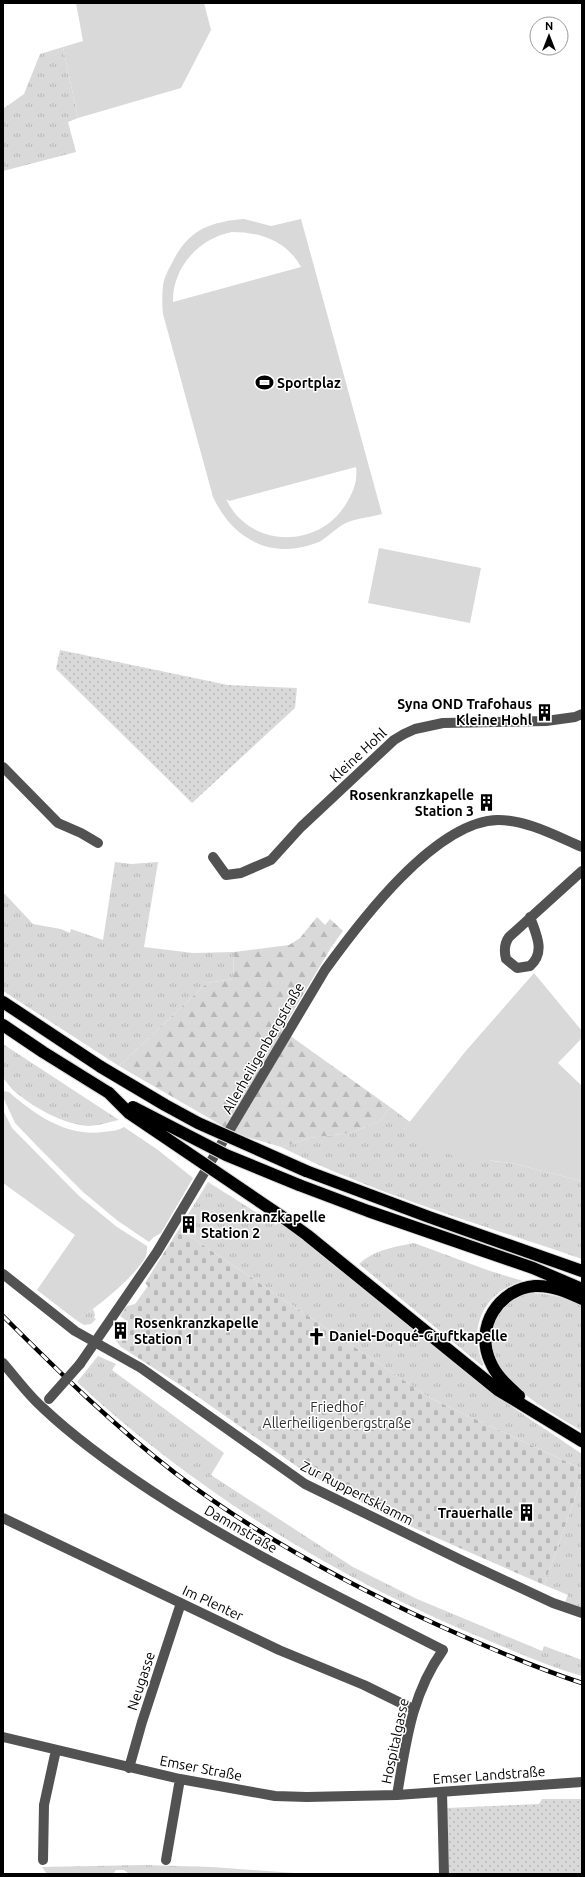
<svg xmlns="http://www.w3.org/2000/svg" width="585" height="1877" font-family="Ubuntu,sans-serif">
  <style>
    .grass { fill: url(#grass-tufts) }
    .forest { fill: url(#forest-firs) }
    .cemetery { fill: url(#cemetery-stones) }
    .park { fill: url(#park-dots) }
    .garden { fill: #d9d9d9; fill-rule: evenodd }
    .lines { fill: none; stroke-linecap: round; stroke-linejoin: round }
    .highway-casing { stroke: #dbdbdb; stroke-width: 14 }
    .minor { stroke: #525252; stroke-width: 10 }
    .highway { stroke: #000; stroke-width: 12 }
    .rail-casing { stroke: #000; stroke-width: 4.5 }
    .rail { stroke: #fff; stroke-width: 3; stroke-dasharray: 9; stroke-linecap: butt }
    .highway-bridge-casing { stroke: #dbdbdb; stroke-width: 14; stroke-linecap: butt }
    .minor-bridge { stroke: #525252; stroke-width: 10 }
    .highway-bridge { stroke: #000; stroke-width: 12 }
    .labels { text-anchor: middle; stroke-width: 3; stroke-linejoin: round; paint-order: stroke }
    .poi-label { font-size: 14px; font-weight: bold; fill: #000; stroke: #fff; text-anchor: start }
    .street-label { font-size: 14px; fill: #000; stroke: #fff }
    .park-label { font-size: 14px; fill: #303030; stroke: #fff }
  </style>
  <defs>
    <pattern id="grass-tufts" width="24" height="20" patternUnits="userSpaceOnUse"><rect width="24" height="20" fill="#d9d9d9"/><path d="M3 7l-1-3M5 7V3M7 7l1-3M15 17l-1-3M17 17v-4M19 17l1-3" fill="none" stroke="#b8b8b8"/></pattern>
    <pattern id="forest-firs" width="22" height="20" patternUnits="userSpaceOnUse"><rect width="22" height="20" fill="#d9d9d9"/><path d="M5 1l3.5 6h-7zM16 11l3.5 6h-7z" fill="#b8b8b8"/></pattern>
    <pattern id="cemetery-stones" width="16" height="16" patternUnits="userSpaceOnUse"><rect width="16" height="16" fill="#d9d9d9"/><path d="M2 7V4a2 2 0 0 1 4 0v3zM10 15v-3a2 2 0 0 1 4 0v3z" fill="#b8b8b8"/></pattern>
    <pattern id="park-dots" width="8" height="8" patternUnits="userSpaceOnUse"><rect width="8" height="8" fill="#d9d9d9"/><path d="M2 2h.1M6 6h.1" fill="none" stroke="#b8b8b8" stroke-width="1.8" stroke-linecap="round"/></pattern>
  </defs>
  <rect width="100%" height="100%" fill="#fff"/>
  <path class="grass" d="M 63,47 L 78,118 L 68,122 L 76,152 L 3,171 L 3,109 L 24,94 L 40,54 Z
    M 115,862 L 131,864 L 158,862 L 144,947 L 193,953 L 234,952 L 233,979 L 207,983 L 119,1066 L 3,991 L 3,892 L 33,924 L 61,929 L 70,933 L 71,929 L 103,940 Z
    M 3,1044 L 119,1120 C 109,1122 98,1126 88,1126 C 63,1124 32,1107 13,1090 C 9,1086 7,1082 3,1078 Z
    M 390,1107 L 410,1122 L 404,1129 L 492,1161 L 511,1163 L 582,1181 L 582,1259 C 483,1225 374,1194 281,1147 L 310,1138 L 350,1133 L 380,1121 Z
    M 208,1182 L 276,1225 L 279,1221 L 490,1392 L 582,1454 L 582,1469 L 430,1398 L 179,1229 Z
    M 414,1243 L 490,1271 L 523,1281 C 485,1291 467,1327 483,1364 L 482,1366 L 359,1264 C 374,1250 394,1247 414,1243 Z
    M 528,1293 C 548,1293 563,1297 582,1304 L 582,1431 C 548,1410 479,1376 492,1327 C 497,1309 511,1299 528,1293 Z
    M 93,1309 L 95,1315 L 94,1318 L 96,1319 L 91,1324 L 84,1325 L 76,1320 Z
    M 98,1356 L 116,1364 L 112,1370 L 224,1453 L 211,1475 L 353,1567 L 417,1599 L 542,1651 L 544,1646 L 582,1660 L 582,1676 C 551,1667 521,1654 492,1642 C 340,1581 197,1493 77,1382 Z
    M 582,1478 L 582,1609 L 565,1602 L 568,1595 L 544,1585 Z
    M 143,1865 L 212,1867 L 308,1874 L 129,1874 L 124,1870 L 116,1870 L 113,1874 L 47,1874 L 42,1867 Z"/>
  <path class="forest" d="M 317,917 L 325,925 L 330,919 L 343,931 L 332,946 L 282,1030 L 390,1107 L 380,1121 L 350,1133 L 310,1138 L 281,1147 L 247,1137 L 226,1128 L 119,1066 L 207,983 L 233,979 L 234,952 L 289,945 L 300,938 Z"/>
  <path class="cemetery" d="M 179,1229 L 430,1398 L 582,1469 L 582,1478 L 544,1585 L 389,1517 L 302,1470 L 194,1394 L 121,1347 L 113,1337 L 123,1332 L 123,1329 L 128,1322 L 120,1316 L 127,1306 L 135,1304 L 148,1286 L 145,1283 Z"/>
  <path class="park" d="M 60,650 L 228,685 L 297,688 L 295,708 L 192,803 L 56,669 Z
    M 542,1799 L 582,1799 L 582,1874 L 449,1874 L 447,1808 L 539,1804 Z"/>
  <path class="garden" d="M 76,3 L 204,3 L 211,30 L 181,88 L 78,118 L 63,47 L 83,41 Z
    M 244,219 L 271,226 L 301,219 L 382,514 C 371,517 352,519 344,524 C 335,529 328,537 319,542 C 273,561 233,540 213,497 L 163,314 C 162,305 162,295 163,286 C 164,278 168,270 172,263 C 188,230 209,222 244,219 ZM 232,232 C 260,232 287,241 301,267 L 173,302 C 172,268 199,238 232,232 ZM 356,467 C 358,480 353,493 346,504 C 318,550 249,548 226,499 L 229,501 Z
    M 379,548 L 481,568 L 470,623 L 368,603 Z
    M 534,973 L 582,1031 L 582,1038 L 558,1063 L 582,1086 L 582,1181 L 511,1163 L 454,1156 L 425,1145 L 404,1129 L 465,1052 Z
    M 3,1091 L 9,1092 C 35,1115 67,1137 103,1132 C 111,1131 118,1131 124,1127 L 158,1150 L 193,1178 L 161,1233 L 154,1237 L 149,1242 L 118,1221 L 83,1192 L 41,1150 L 15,1123 L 3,1097 Z
    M 3,1110 L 12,1128 L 79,1196 L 117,1227 L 147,1246 C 147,1250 147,1255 145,1258 C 134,1277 96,1309 76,1320 L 37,1290 L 75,1235 L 3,1183 Z"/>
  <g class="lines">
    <defs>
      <path id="highway" d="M 3,1002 L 101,1067
        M 3,1025 L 43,1052 L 109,1093
        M 306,1171 L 429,1217 L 582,1271
        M 299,1185 L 368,1211 L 533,1268 L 582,1289
        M 281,1216 L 307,1235 L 498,1390 L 582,1441
        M 519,1396 C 508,1386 496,1376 490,1361 C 475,1327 498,1289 535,1286 C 551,1285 568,1292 582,1299"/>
    </defs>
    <use href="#highway" class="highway-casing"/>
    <path class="minor" d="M 3,767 L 58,823 L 81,833 L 98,843
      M 213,857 L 226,875 L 241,873 L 271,860 L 301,827 L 394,740 L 404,734 L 415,729 L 443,723 L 546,721 L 575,717 L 582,714
      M 530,917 C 536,934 546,952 530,966 L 517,968 L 506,959 C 504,951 504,944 509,937 L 582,871
      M 3,1274 L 75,1331 L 141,1368 L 305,1484 L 463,1561 L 553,1603 L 582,1613
      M 3,1363 C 16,1378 28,1395 43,1408 C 77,1440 115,1467 153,1492 C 245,1552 345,1600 443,1650 C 411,1695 406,1743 397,1795
      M 80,1364 L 157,1252 L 325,970 C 359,923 435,821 498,820 C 527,820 556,836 582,847
      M 3,1518 L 279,1650 L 364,1685 L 413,1709
      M 3,1737 L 180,1779 L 275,1796 L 307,1797 L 397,1795 L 582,1782
      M 129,1768 L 142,1722 L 181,1603
      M 442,1792 L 444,1874
      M 43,1860 L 44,1805 L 56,1750
      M 166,1860 L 180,1779"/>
    <use href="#highway" class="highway"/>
    <defs>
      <path id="rail" d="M 3,1316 C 58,1371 113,1425 175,1473 C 256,1535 347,1584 440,1626 C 487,1647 533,1667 582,1683"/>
    </defs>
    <use href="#rail" class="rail-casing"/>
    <use href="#rail" class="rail"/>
    <defs>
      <path id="highway-bridge" d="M 101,1067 L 165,1105 L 198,1123 L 306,1171
        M 109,1093 L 129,1113 L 281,1216
        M 133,1107 L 226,1155 L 299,1185"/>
    </defs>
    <use href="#highway-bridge" class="highway-bridge-casing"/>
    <path class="minor-bridge" d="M 49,1399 L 80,1364"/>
    <use href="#highway-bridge" class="highway-bridge"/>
  </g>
  <defs>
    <symbol id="stadium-bare" viewBox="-9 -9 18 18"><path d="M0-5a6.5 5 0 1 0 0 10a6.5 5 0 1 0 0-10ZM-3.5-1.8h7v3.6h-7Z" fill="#000" stroke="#fff" stroke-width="2.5" paint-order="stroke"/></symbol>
    <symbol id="building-bare" viewBox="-9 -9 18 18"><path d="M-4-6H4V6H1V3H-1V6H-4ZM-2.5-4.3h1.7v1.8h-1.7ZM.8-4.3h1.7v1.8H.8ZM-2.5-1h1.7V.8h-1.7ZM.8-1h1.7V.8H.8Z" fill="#000" stroke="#fff" stroke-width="2.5" paint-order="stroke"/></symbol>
    <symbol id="church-bare" viewBox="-9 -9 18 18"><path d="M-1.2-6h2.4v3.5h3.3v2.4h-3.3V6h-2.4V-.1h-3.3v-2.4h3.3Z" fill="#000" stroke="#fff" stroke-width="2.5" paint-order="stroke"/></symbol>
  </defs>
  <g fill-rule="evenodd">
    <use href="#stadium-bare" x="252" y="370" width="25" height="25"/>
    <use href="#building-bare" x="532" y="700" width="25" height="25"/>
    <use href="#building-bare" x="474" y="790" width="25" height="25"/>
    <use href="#building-bare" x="176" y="1212" width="25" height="25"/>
    <use href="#building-bare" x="108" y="1318" width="25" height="25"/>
    <use href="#church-bare" x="304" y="1324" width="25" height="25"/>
    <use href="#building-bare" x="514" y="1500" width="25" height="25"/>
  </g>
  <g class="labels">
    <g class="poi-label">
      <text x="277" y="388">Sportplaz</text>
      <text x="532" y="709" text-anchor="end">Syna OND Trafohaus<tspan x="532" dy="16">Kleine Hohl</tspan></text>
      <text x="474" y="800" text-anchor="end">Rosenkranzkapelle<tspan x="474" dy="16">Station 3</tspan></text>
      <text x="201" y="1222">Rosenkranzkapelle<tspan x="201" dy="16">Station 2</tspan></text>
      <text x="134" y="1328">Rosenkranzkapelle<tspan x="134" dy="16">Station 1</tspan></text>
      <text x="329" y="1341">Daniel-Doqué-Gruftkapelle</text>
      <text x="513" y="1518" text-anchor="end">Trauerhalle</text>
    </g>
    <g class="street-label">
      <text transform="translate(358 755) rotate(-43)" y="5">Kleine Hohl</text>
      <text transform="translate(263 1048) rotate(-60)" y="5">Allerheiligenbergstraße</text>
      <text transform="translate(357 1493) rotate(27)" y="5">Zur Ruppertsklamm</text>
      <text transform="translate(241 1529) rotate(30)" y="5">Dammstraße</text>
      <text transform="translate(213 1603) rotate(25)" y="5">Im Plenter</text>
      <text transform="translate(141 1681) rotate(-72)" y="5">Neugasse</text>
      <text transform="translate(395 1741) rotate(-78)" y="5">Hospitalgasse</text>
      <text transform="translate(201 1768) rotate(11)" y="5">Emser Straße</text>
      <text transform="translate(489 1775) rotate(-4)" y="5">Emser Landstraße</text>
    </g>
    <g class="park-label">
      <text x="337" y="1412">Friedhof<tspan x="337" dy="16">Allerheiligenbergstraße</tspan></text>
    </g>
  </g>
  <rect width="585" height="1877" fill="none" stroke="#000000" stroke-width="8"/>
  <g transform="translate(549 36)"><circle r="19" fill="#ffffff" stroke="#999999"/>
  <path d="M0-3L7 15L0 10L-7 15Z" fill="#000000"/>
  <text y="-6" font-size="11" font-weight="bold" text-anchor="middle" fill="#000000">N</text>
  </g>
</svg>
